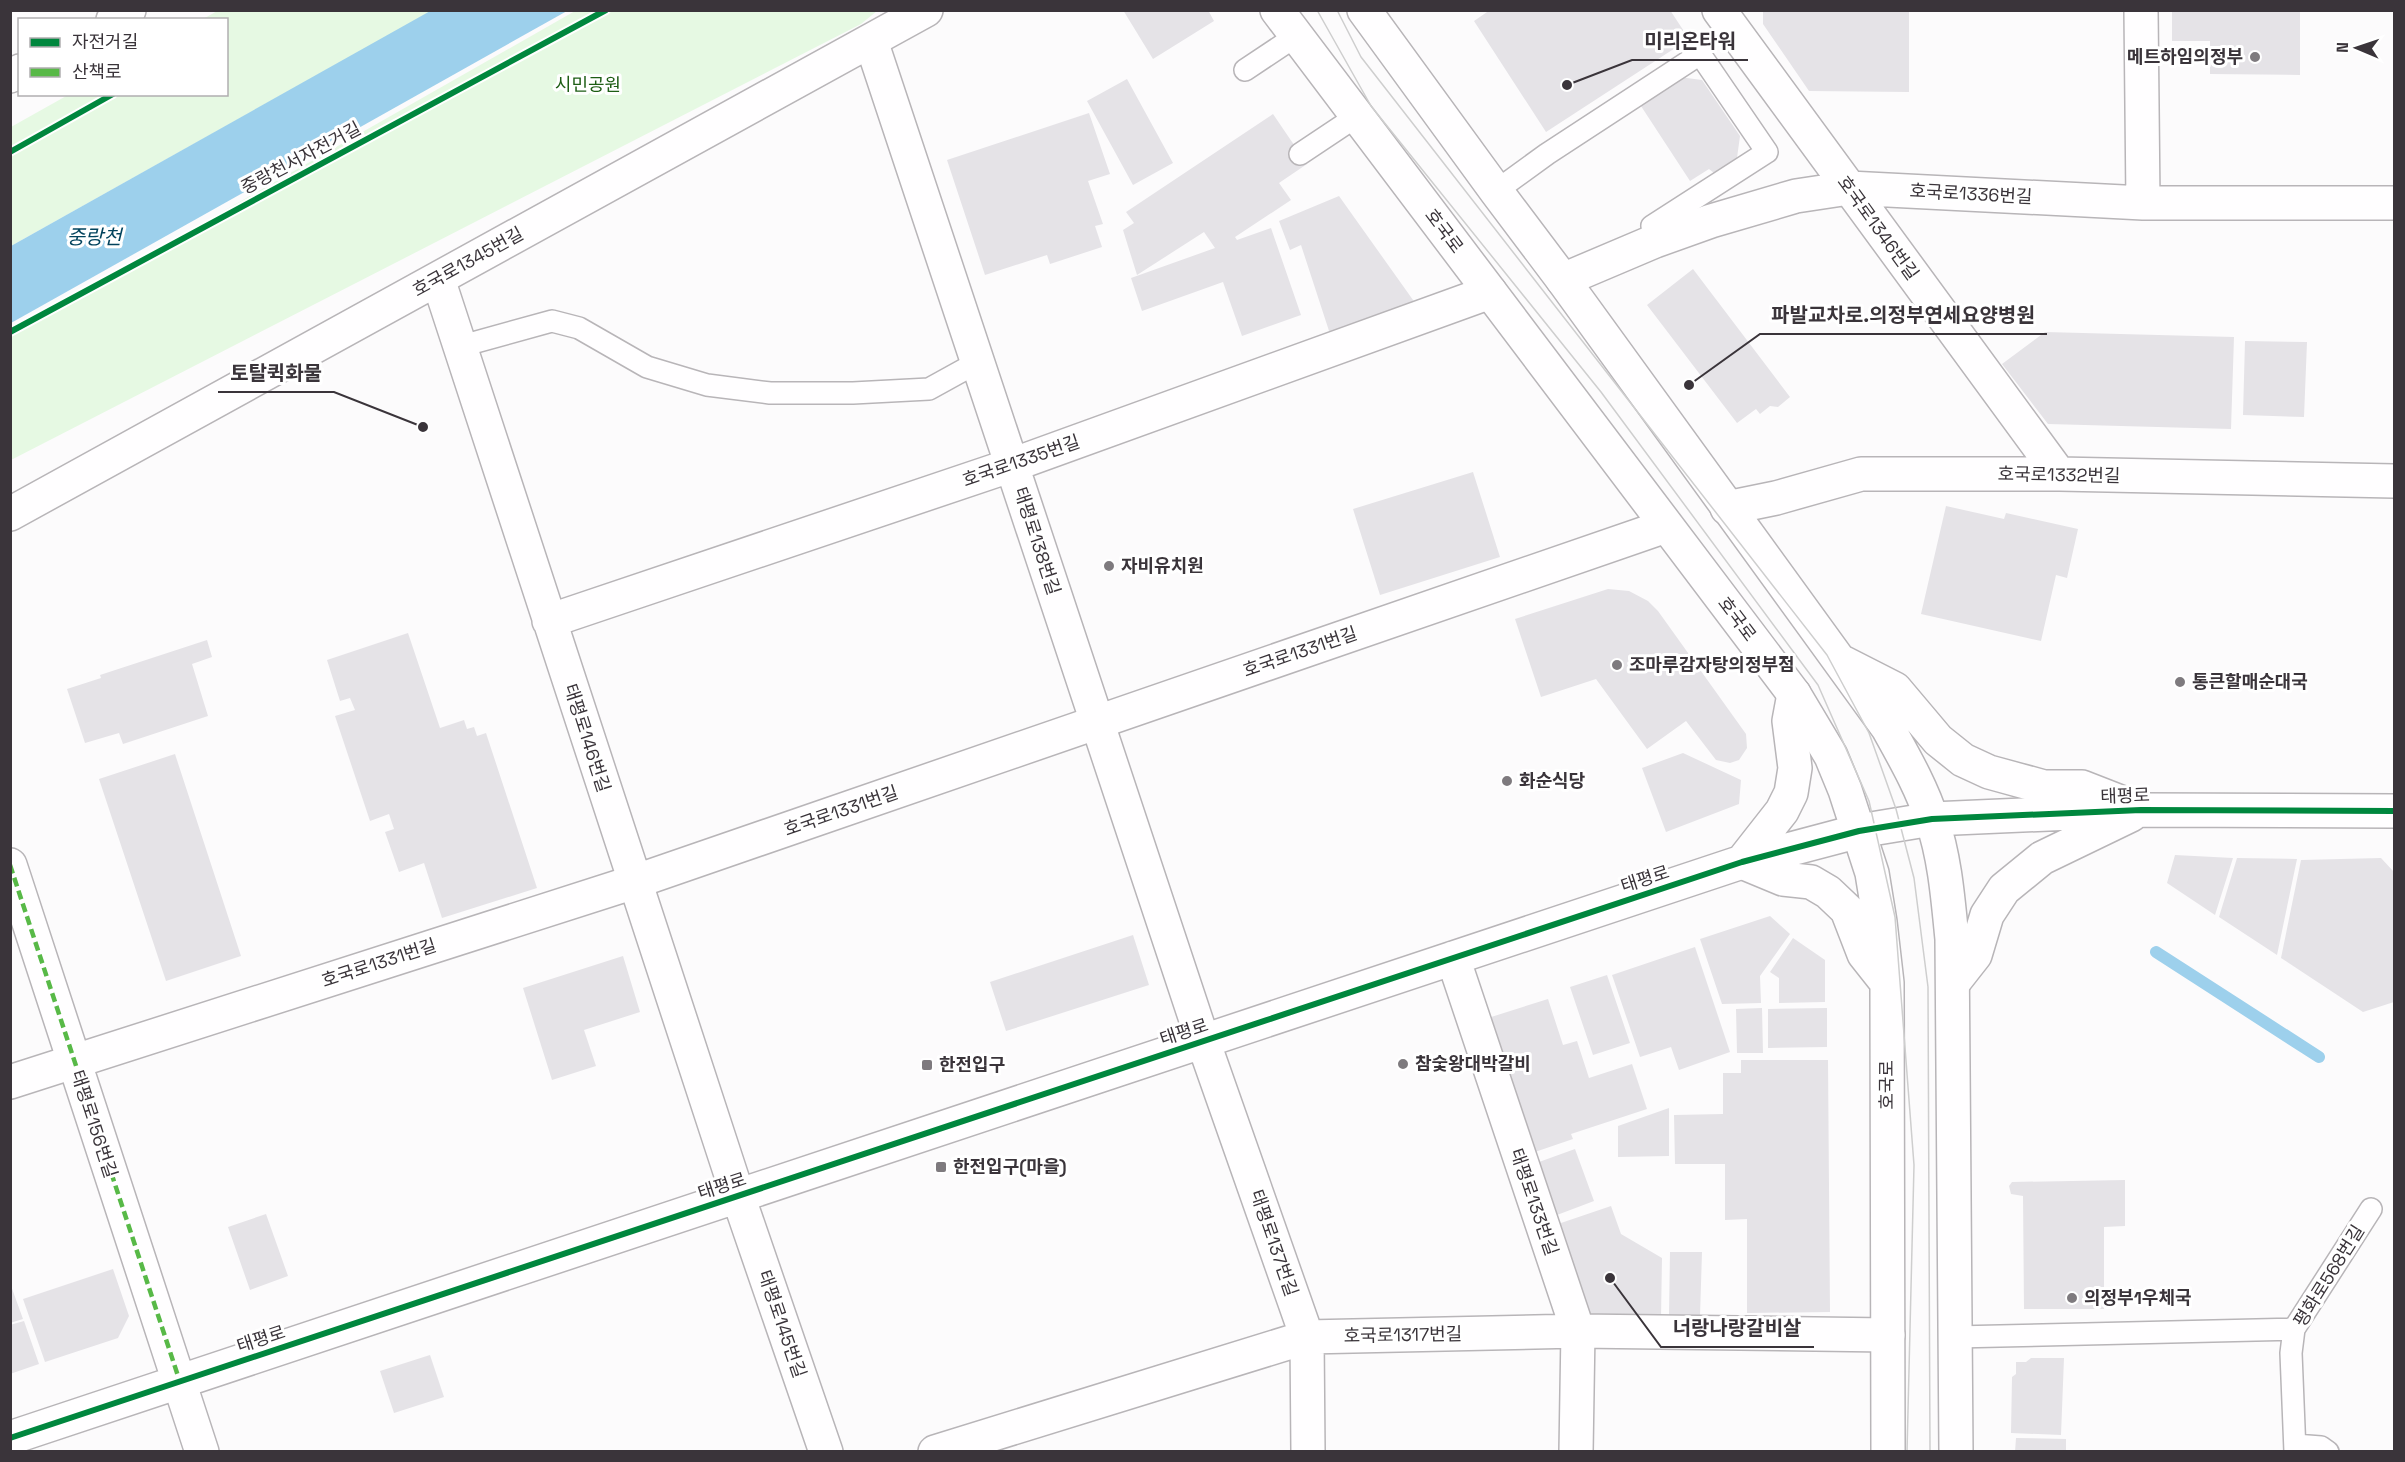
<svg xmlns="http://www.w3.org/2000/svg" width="2405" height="1462" font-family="'Space Grotesk','Noto Sans KR',sans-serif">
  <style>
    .green { fill: #e6f9e3 }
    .water { fill: #9dd0ec }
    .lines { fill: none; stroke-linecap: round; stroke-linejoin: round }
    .stream { stroke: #9dd0ec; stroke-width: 12 }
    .building { fill: #e5e3e7 }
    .lane-casing { stroke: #b8b5b8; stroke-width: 24 }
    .street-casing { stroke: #b8b5b8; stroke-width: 36 }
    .secondary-casing { stroke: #b8b5b8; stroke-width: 36 }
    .lane { stroke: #fffeff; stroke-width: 21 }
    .street { stroke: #fffeff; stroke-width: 33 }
    .secondary { stroke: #fffeff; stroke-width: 33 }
    .tram { stroke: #cecece; stroke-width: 1.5 }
    .quiet { stroke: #58b947; stroke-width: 4.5; stroke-dasharray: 9 4.5; stroke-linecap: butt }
    .cycleway-casing { stroke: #fff; stroke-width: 10 }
    .cycleway { stroke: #00873e; stroke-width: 6 }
    .poi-dot { fill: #7e7a7e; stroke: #fff; stroke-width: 2 }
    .labels { text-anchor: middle; stroke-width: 6; stroke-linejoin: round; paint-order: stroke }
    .poi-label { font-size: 18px; font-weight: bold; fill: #3a343a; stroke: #fff; text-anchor: start }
    .park-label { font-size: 18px; fill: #1d5d14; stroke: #fff }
    .street-label { font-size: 18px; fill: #3a343a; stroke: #fff }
    .water-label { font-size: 20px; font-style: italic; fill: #02435d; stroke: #fff }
    .leader { fill: none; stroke: #3a343a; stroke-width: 2 }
    .callout-dot { fill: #3a343a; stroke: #fff; stroke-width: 2 }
    .callout-label { font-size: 20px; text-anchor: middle; font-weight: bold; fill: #3a343a; stroke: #fff; stroke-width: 6; stroke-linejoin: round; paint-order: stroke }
  </style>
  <rect width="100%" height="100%" fill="#fcfbfc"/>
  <path class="green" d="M 219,10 L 432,11 L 11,246 L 11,127 L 68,95 L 226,94 L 226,20 L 203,19 Z
    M 575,11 L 877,11 L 861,24 L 11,460 L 11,332 Z"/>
  <path class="water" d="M 432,10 L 567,11 L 11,323 L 11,246 Z"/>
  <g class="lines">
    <path class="stream" d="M 2156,952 L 2319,1057"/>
  </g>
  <path class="building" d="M 1123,10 L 1208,10 L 1214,21 L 1153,59 Z
    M 1490,10 L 1670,10 L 1689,39 L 1546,132 L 1474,21 Z
    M 1763,10 L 1909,10 L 1909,92 L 1809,91 L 1763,24 Z
    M 2172,10 L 2300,10 L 2300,75 L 2210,74 L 2210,41 L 2172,41 Z
    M 1679,77 L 1702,80 L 1740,136 L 1737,158 L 1714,173 L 1709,169 L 1690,181 L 1639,103 Z
    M 1127,79 L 1173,163 L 1133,185 L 1087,101 Z
    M 1089,113 L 1110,174 L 1088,181 L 1103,224 L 1095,226 L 1102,247 L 1050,264 L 1047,255 L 985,275 L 947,160 Z
    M 1273,114 L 1307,164 L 1279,183 L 1291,200 L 1235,237 L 1237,240 L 1271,228 L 1301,315 L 1242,336 L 1223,282 L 1142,311 L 1131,278 L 1215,248 L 1204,232 L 1137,275 L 1123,230 L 1134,223 L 1126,212 Z
    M 1339,196 L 1418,307 L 1331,337 L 1301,245 L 1290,250 L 1279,221 Z
    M 1693,269 L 1790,397 L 1778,407 L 1770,406 L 1760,414 L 1756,409 L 1737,423 L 1647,305 Z
    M 2045,332 L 2234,337 L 2231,429 L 2048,424 L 2002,364 Z
    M 2245,341 L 2307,342 L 2304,417 L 2243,415 Z
    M 1473,472 L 1500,557 L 1380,595 L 1353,509 Z
    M 1946,506 L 2004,519 L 2006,513 L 2078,529 L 2067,578 L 2056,575 L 2041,641 L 1921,614 Z
    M 1608,589 L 1629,591 L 1648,601 L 1658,611 L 1746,734 L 1747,748 L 1739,760 L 1730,763 L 1716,760 L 1686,721 L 1647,749 L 1596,679 L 1541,697 L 1515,619 Z
    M 408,633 L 440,728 L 464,720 L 467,729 L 474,727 L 477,736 L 486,733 L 537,888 L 442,918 L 424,863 L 399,872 L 385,832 L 394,829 L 389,814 L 370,821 L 335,716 L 355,710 L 350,698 L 340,701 L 327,660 Z
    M 207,640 L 212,657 L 192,664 L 208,716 L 123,744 L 119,733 L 85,743 L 67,689 L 101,678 L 100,675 Z
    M 1683,753 L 1741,780 L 1739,804 L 1666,832 L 1642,768 Z
    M 175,754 L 241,956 L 166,981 L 99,779 Z
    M 2175,855 L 2233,858 L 2215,915 L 2167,883 Z
    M 2237,858 L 2297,859 L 2277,955 L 2219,917 Z
    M 2381,858 L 2394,872 L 2394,1002 L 2363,1012 L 2281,958 L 2301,860 Z
    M 1770,916 L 1790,934 L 1760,976 L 1761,1003 L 1722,1004 L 1700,939 Z
    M 1133,935 L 1149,985 L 1006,1031 L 990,982 Z
    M 1793,938 L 1825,960 L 1825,1002 L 1779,1003 L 1779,978 L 1770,972 Z
    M 1695,947 L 1730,1052 L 1679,1070 L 1671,1047 L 1640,1057 L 1612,975 Z
    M 623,956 L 640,1012 L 584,1030 L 596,1066 L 552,1080 L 523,988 Z
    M 1607,975 L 1630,1043 L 1593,1055 L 1570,987 Z
    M 1548,999 L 1563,1045 L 1577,1041 L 1589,1078 L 1632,1064 L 1647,1109 L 1571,1134 L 1573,1139 L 1532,1153 L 1488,1018 Z
    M 1762,1008 L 1763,1053 L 1737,1053 L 1736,1009 Z
    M 1827,1008 L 1827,1047 L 1768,1048 L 1768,1009 Z
    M 1741,1060 L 1828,1060 L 1830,1312 L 1747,1313 L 1747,1219 L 1725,1220 L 1725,1164 L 1675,1164 L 1674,1115 L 1723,1114 L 1723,1073 L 1741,1073 Z
    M 1669,1108 L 1669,1156 L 1618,1157 L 1618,1126 Z
    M 1575,1149 L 1594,1201 L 1557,1215 L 1539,1162 Z
    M 2125,1180 L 2125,1226 L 2104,1227 L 2104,1309 L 2024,1309 L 2023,1196 L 2011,1194 L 2009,1186 L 2012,1182 Z
    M 1611,1206 L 1621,1234 L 1662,1258 L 1661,1318 L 1589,1316 L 1558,1224 Z
    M 266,1214 L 288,1276 L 250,1290 L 228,1227 Z
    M 1670,1252 L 1702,1252 L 1700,1316 L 1669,1315 Z
    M 113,1269 L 129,1316 L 118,1338 L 45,1362 L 23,1299 Z
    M 10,1283 L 23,1319 L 10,1323 Z
    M 24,1321 L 39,1364 L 10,1374 L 10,1325 Z
    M 430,1355 L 444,1397 L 394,1413 L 380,1371 Z
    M 2031,1358 L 2064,1358 L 2061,1435 L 2011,1433 L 2012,1377 L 2016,1374 L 2016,1362 L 2026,1362 Z
    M 2016,1438 L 2066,1439 L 2066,1452 L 2015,1452 Z"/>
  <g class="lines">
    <defs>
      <path id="lane" d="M 1245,70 L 1296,36
        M 1300,154 L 1357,116
        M 1496,191 L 1547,154 L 1700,54 L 1767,152 L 1652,226 L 1655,241
        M 458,347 L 552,321 L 579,328 L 647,367 L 707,385 L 770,393 L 853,393 L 929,389 L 978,362
        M 1955,1337 L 2294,1329
        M 2295,1445 L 2321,1447 L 2328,1452
        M 2295,1452 L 2291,1353 L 2294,1329 L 2371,1209"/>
      <path id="street" d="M 1719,10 L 2059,474
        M 2141,10 L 2143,203
        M 113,20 L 129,10
        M 871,41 L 1203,1041 L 1307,1337 L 1308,1452
        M 10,76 L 20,71
        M 438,279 L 738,1196 L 826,1452
        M 1563,280 L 1655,241 L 1711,221 L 1796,196 L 1849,188 L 2143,203 L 2394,203
        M 1727,508 L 1776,498 L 1861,474 L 2059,474 L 2394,481
        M 10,514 L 926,10
        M 549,621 L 1012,465 L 1490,292
        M 1742,862 L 1782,811 L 1791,793 L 1795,768 L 1789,721 L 1794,694
        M 10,865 L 202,1452
        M 1453,958 L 1578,1331 L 1576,1452
        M 1953,983 L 1975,955 L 1987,915 L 2004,889 L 2042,858 L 2131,815
        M 10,1082 L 634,882 L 1666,526
        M 10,1438 L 1742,862 L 1859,831 L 1932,819 L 2141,810 L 2394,811
        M 935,1452 L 1307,1337 L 1578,1331 L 1888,1335"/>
      <path id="secondary" d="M 1277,10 L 1794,694 L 1831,756 L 1845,790 L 1872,873 L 1880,922 L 1887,983 L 1888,1452
        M 1364,10 L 1496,191 L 1563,280 L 1888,728 C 1904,757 1922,788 1932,820 C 1945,858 1948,899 1952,939 L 1956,1452
        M 1844,663 L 1895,689 L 1938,740 L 1963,760 L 1989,772 L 2044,787 L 2082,787 L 2141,810
        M 1742,862 L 1783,879 L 1811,882 L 1828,892 L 1847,910 L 1864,954 L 1883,978"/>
    </defs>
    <use href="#lane" class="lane-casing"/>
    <use href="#street" class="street-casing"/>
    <use href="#secondary" class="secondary-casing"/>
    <use href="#lane" class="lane"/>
    <use href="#street" class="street"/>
    <use href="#secondary" class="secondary"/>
    <path class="tram" d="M 1317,10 L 1371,106 L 1601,392 L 1818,685 L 1869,801 L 1895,917 L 1914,1165 L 1907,1452
      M 1337,10 L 1361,57 L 1827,655 L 1869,733 L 1896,809 L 1914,878 L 1928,987 L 1930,1452"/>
    <path class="quiet" d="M 10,865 L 180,1382"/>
    <defs>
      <path id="cycleway" d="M 10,152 L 113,94
        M 10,332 L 606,10
        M 10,1438 L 1742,862 L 1859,831 L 1932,819 L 2141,810 L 2394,811"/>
    </defs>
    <use href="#cycleway" class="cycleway-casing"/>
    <use href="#cycleway" class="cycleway"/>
  </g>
  <g class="poi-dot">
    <circle cx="2255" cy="57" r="6"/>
    <circle cx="1109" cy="566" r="6"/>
    <circle cx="1617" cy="665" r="6"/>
    <circle cx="2180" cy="682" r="6"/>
    <circle cx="1507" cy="781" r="6"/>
    <circle cx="1403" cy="1064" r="6"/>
    <rect x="921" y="1059" width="12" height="12" rx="3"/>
    <rect x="935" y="1161" width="12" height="12" rx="3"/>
    <circle cx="2072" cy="1298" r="6"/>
  </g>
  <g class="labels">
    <g class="poi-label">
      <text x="2243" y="63" text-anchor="end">메트하임의정부</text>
      <text x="1121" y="572">자비유치원</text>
      <text x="1629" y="671">조마루감자탕의정부점</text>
      <text x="2192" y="688">통큰할매순대국</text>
      <text x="1519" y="787">화순식당</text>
      <text x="1415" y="1070">참숯왕대박갈비</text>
      <text x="939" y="1071">한전입구</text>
      <text x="953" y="1173">한전입구(마을)</text>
      <text x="2084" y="1304">의정부1우체국</text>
    </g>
    <g class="park-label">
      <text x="588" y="91">시민공원</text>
    </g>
    <g class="street-label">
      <text transform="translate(301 158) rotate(-28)" y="6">중랑천서자전거길</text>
      <text transform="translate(1971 194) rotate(3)" y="6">호국로1336번길</text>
      <text transform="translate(1878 228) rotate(54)" y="6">호국로1346번길</text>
      <text transform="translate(1444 231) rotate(53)" y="6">호국로</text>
      <text transform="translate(468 262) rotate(-29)" y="6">호국로1345번길</text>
      <text transform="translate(1021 461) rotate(-19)" y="6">호국로1335번길</text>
      <text transform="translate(2059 475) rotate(1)" y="6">호국로1332번길</text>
      <text transform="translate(1037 541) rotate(72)" y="6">태평로138번길</text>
      <text transform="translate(1737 619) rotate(53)" y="6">호국로</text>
      <text transform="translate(1300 652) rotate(-19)" y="6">호국로1331번길</text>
      <text transform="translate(587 738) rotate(72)" y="6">태평로146번길</text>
      <text transform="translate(2125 796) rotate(-2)" y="6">태평로</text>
      <text transform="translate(841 811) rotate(-19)" y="6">호국로1331번길</text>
      <text transform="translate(1645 879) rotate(-18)" y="6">태평로</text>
      <text transform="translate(379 963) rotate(-18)" y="6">호국로1331번길</text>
      <text transform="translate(1184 1032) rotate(-18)" y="6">태평로</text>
      <text transform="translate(1887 1085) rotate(-90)" y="6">호국로</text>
      <text transform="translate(94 1124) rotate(72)" y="6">태평로156번길</text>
      <text transform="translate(722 1186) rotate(-18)" y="6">태평로</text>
      <text transform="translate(1534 1202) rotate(71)" y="6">태평로133번길</text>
      <text transform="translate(1274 1243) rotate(71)" y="6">태평로137번길</text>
      <text transform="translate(2329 1276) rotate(-58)" y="6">평화로568번길</text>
      <text transform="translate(782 1324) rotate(71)" y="6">태평로145번길</text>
      <text transform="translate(1403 1335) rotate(-1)" y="6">호국로1317번길</text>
      <text transform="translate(261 1339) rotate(-18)" y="6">태평로</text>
    </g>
    <g class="water-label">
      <text x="94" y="244">중랑천</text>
    </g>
  </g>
  <path class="leader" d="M1567 85L1632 60H1748M1689 385L1760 334H2047M423 427L334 392H218M1610 1278L1661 1347H1814"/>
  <g class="callout-dot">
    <circle cx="1567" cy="85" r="6"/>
    <circle cx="1689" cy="385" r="6"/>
    <circle cx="423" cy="427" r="6"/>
    <circle cx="1610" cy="1278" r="6"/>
  </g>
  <g class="callout-label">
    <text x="1690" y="48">미리온타워</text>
    <text x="1903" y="322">파발교차로.의정부연세요양병원</text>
    <text x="276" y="380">토탈퀵화물</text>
    <text x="1737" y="1335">너랑나랑갈비살</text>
  </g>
  <rect width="2405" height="1462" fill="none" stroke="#3a343a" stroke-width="24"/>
  <rect x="18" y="18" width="210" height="78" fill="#ffffff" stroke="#b0aeb0" stroke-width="1.5"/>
  <rect x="30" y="38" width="30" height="9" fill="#00873e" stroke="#b0aeb0" stroke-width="1.5"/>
  <text x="72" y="48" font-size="18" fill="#3a343a">자전거길</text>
  <rect x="30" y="68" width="30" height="9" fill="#58b947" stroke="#b0aeb0" stroke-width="1.5"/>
  <text x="72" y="78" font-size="18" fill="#3a343a">산책로</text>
  <g transform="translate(2357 48) rotate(272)" stroke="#ffffff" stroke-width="4.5" paint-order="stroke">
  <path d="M0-4.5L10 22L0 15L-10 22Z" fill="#3a343a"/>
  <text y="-9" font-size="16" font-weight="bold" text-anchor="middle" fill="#3a343a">N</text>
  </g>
</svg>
